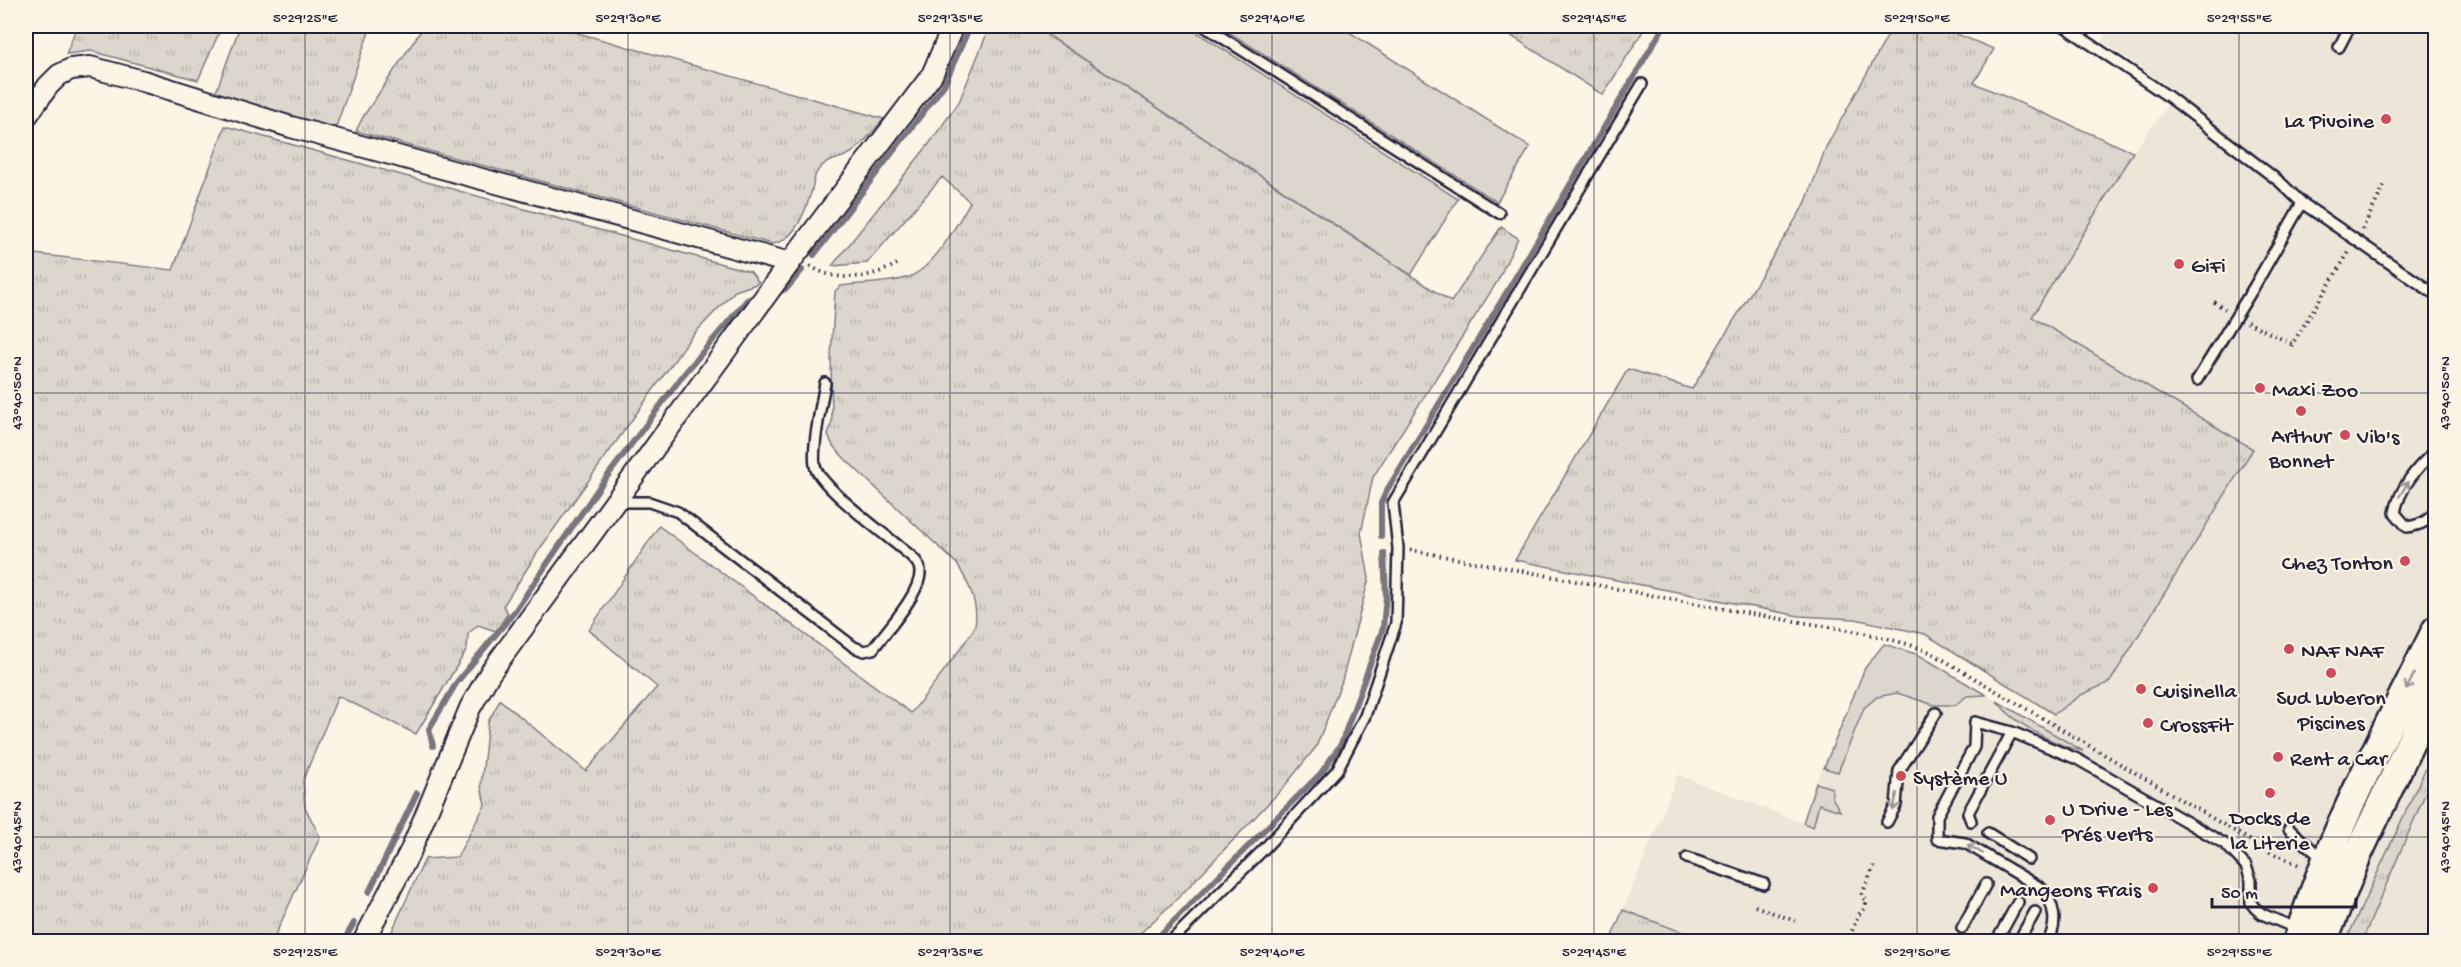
<svg xmlns="http://www.w3.org/2000/svg" width="2461" height="967" font-family="'Gochi Hand',sans-serif">
  <style>
    .built { fill: #ece5d8 }
    .grass { fill: url(#grass-tufts); stroke: #7f7c84; stroke-width: 1.5 }
    .green { fill: #dcd6cc; stroke: #7f7c84; stroke-width: 1.5 }
    .lines { fill: none; stroke-linecap: round; stroke-linejoin: round }
    .stream { stroke: #78757e; stroke-width: 6 }
    .service-casing { stroke: #22223b; stroke-width: 14 }
    .minor-casing { stroke: #22223b; stroke-width: 24 }
    .secondary-casing { stroke: #22223b; stroke-width: 32 }
    .path { stroke: #22223b; stroke-width: 4; stroke-dasharray: 1.5 4.5; stroke-linecap: butt }
    .service { stroke: #fcf5e5; stroke-width: 9 }
    .minor { stroke: #fcf5e5; stroke-width: 20 }
    .secondary { stroke: #fcf5e5; stroke-width: 27 }
    .oneway { stroke: #9a9698 }
    .ticks { fill: none; stroke: #22223b; stroke-width: 1.5; stroke-opacity: 0.45 }
    .poi-dot { fill: #d1495b; stroke: #fcf5e5; stroke-width: 2 }
    .labels { text-anchor: middle; stroke-width: 4.5; stroke-linejoin: round; paint-order: stroke }
    .poi-label { font-size: 22px; fill: #22223b; stroke: #fcf5e5; text-anchor: start }
    .neatline { fill: none; stroke: #22223b; stroke-width: 2 }
    .ticks-label { font-size: 15px; text-anchor: middle; fill: #22223b }
  </style>
  <defs>
    <pattern id="grass-tufts" width="24" height="20" patternUnits="userSpaceOnUse" patternTransform="scale(1.5)"><rect width="24" height="20" fill="#dcd6cc"/><path d="M3 7l-1-3M5 7V3M7 7l1-3M15 17l-1-3M17 17v-4M19 17l1-3" fill="none" stroke="#bcb7b0"/></pattern>
  </defs>
  <rect width="100%" height="100%" fill="#fcf5e5"/>
  <filter id="ink" filterUnits="userSpaceOnUse"><feTurbulence type="fractalNoise" baseFrequency=".0167" numOctaves="2"/><feDisplacementMap in="SourceGraphic" scale="12" xChannelSelector="R" yChannelSelector="G"/><feConvolveMatrix kernelMatrix="1 2 1 2 8 2 1 2 1" color-interpolation-filters="sRGB"/></filter>
  <g filter="url(#ink)">
    <path class="built" d="M 2109,26 L 2435,26 L 2435,941 L 1610,942 L 1678,775 L 1803,823 L 1816,783 L 1865,668 L 1884,644 L 1919,655 L 2041,727 L 2061,707 L 2081,695 L 2110,682 L 2253,450 L 2032,317 L 2133,152 L 2177,93 L 2102,41 Z"/>
    <path class="grass" d="M 77,26 L 222,26 L 198,80 L 91,51 L 66,54 Z
      M 240,26 L 371,26 L 336,127 L 319,125 L 216,92 Z
      M 424,26 L 553,26 L 884,119 C 874,129 862,146 851,153 C 838,161 824,158 816,174 C 813,180 813,189 810,196 C 804,215 794,241 772,244 L 356,131 L 363,117 Z
      M 990,26 L 1034,26 L 1451,302 L 1501,227 L 1518,238 L 1497,282 L 1373,477 L 1361,533 L 1369,578 L 1342,681 L 1316,747 L 1283,788 L 1179,897 L 1132,941 L 387,942 L 425,859 L 457,857 L 485,805 L 481,786 L 488,722 L 500,700 L 586,771 L 657,687 L 589,630 L 659,526 L 911,713 C 920,702 973,634 975,626 C 979,603 968,582 957,564 L 845,459 L 833,446 L 828,435 L 832,421 L 831,356 L 835,291 L 841,286 C 862,283 889,284 909,277 C 935,267 957,224 970,202 L 942,177 L 867,263 L 832,266 L 929,144 L 959,102 Z
      M 1496,26 L 1646,26 L 1603,95 Z
      M 1893,26 L 1937,26 L 1994,49 L 1974,83 L 2133,152 L 2032,317 L 2253,449 L 2110,682 L 2081,695 L 2054,714 L 1925,634 L 1855,619 L 1799,616 L 1515,560 L 1628,369 L 1692,389 L 1806,202 L 1826,147 Z
      M 225,126 L 751,272 L 759,283 L 735,291 L 691,337 L 539,550 L 503,606 L 508,613 L 496,631 L 478,625 L 468,634 L 467,649 L 416,734 L 338,696 L 303,780 L 305,807 L 320,837 L 274,938 L 279,941 L 26,941 L 26,253 L 173,270 Z
      M 2435,748 L 2435,771 L 2362,941 L 2346,941 Z
      M 1623,910 L 1706,941 L 1610,941 Z"/>
    <path class="green" d="M 1034,26 L 1187,26 L 1458,199 L 1411,275 Z
      M 1219,26 L 1340,26 L 1530,147 L 1497,202 Z
      M 1884,644 L 1919,655 L 1986,695 L 1967,696 L 1955,705 L 1934,705 L 1897,693 L 1877,697 L 1864,708 L 1838,772 L 1824,768 L 1865,668 Z
      M 1997,701 L 2083,751 C 2056,746 2013,723 1997,701 Z
      M 1816,783 L 1832,788 L 1832,797 L 1840,811 L 1819,804 L 1813,827 L 1803,823 Z"/>
    <g class="lines">
      <path class="stream" d="M 814,255 L 944,85 L 970,26
        M 781,291 L 787,288 L 802,270
        M 1381,536 L 1381,503 L 1387,490 L 1502,300 L 1664,26
        M 433,746 L 429,729 L 457,682 L 515,611 L 600,486 L 684,374 L 747,300 L 754,297
        M 369,892 L 417,793
        M 343,942 L 354,923
        M 1153,942 L 1321,773 L 1341,744 L 1383,628 L 1386,596 L 1384,553"/>
      <defs>
        <path id="service" d="M 1204,26 L 1499,213
          M 2064,26 L 2169,97 L 2280,182 L 2302,203 L 2436,295
          M 2339,47 L 2350,26
          M 2197,380 L 2254,287 L 2302,203
          M 2436,451 C 2417,466 2399,489 2395,513 L 2407,527 C 2420,525 2428,522 2436,510
          M 616,502 L 649,502 L 678,512 L 854,647 L 864,651 L 873,649 C 886,631 921,593 920,572 C 920,565 916,561 911,556 C 890,538 825,491 816,469 C 810,454 822,401 825,383
          M 1971,821 L 1968,813 L 2012,732
          M 1887,822 L 1896,805 L 1899,771 L 1936,713
          M 2289,829 L 2323,859
          M 1988,833 L 2029,859
          M 1687,858 L 1764,884
          M 1962,928 L 1986,884
          M 1170,942 L 1263,850 L 1337,770 L 1365,716 L 1396,623 L 1398,548 L 1393,503 L 1642,84
          M 1996,942 L 2018,902
          M 2018,942 L 2035,912
          M 2047,942 C 2059,925 2054,901 2041,888 L 1965,843 L 1937,839 L 1937,816 L 1974,747 L 1975,722 L 2012,732 L 2077,759 L 2225,844 L 2246,866 L 2251,880 L 2251,903 L 2255,908 L 2262,914 L 2298,929"/>
        <path id="minor" d="M 26,117 L 48,86 L 59,75 L 71,69 L 90,67 L 143,81 L 291,127 L 790,263
          M 363,942 L 411,850 L 470,708 L 490,673 L 794,257 L 932,75 L 953,26"/>
        <path id="secondary" d="M 2297,942 C 2329,836 2387,729 2436,630
          M 2323,942 L 2357,856 L 2436,688"/>
      </defs>
      <use href="#service" class="service-casing"/>
      <use href="#minor" class="minor-casing"/>
      <use href="#secondary" class="secondary-casing"/>
      <path class="path" d="M 2362,230 L 2386,182
        M 810,266 C 837,283 870,279 897,264
        M 2214,302 L 2225,309
        M 2247,322 L 2292,344
        M 2291,346 L 2349,252
        M 1410,550 C 1524,571 1638,593 1752,614 C 1811,625 1873,630 1930,652 L 2270,852 L 2301,866
        M 1755,906 L 1795,921
        M 1835,941 L 1836,942
        M 1848,942 L 1858,915 L 1863,911 L 1867,902 L 1862,894 L 1874,866"/>
      <use href="#service" class="service"/>
      <use href="#minor" class="minor"/>
      <use href="#secondary" class="secondary"/>
    </g>
    <defs><path id="oneway-shaft" d="M-6 0H5M1.5-3L5.5 0L1.5 3" fill="none" stroke-width="1.6" stroke-linecap="round" stroke-linejoin="round" transform="scale(1.5)"/></defs>
    <g class="oneway">
      <use href="#oneway-shaft" transform="translate(2404 489) rotate(-58)"/>
      <use href="#oneway-shaft" transform="translate(2410 682) rotate(116)"/>
      <use href="#oneway-shaft" transform="translate(1895 802) rotate(103)"/>
      <use href="#oneway-shaft" transform="translate(1975 849) rotate(-150)"/>
    </g>
  </g>
  <path class="ticks" d="M 305,26 L 305,942M 628,26 L 628,942M 950,26 L 950,942M 1272,26 L 1272,942M 1594,26 L 1594,942M 1917,26 L 1917,942M 2239,26 L 2239,942M 26,393 L 2436,393M 26,837 L 2436,837"/>
  <g class="poi-dot">
    <circle cx="2386" cy="119" r="6"/>
    <circle cx="2179" cy="264" r="6"/>
    <circle cx="2260" cy="388" r="6"/>
    <circle cx="2301" cy="411" r="6"/>
    <circle cx="2345" cy="435" r="6"/>
    <circle cx="2405" cy="561" r="6"/>
    <circle cx="2289" cy="649" r="6"/>
    <circle cx="2331" cy="673" r="6"/>
    <circle cx="2141" cy="689" r="6"/>
    <circle cx="2148" cy="723" r="6"/>
    <circle cx="2278" cy="757" r="6"/>
    <circle cx="1901" cy="776" r="6"/>
    <circle cx="2270" cy="793" r="6"/>
    <circle cx="2050" cy="820" r="6"/>
    <circle cx="2153" cy="888" r="6"/>
  </g>
  <g class="labels">
    <g class="poi-label">
      <text x="2374" y="127" text-anchor="end">La Pivoine</text>
      <text x="2191" y="272">GiFi</text>
      <text x="2272" y="396">Maxi Zoo</text>
      <text x="2301" y="442" text-anchor="middle">Arthur<tspan x="2301" dy="25">Bonnet</tspan></text>
      <text x="2357" y="443">Vib's</text>
      <text x="2393" y="569" text-anchor="end">Chez Tonton</text>
      <text x="2301" y="657">NAF NAF</text>
      <text x="2153" y="697">Cuisinella</text>
      <text x="2331" y="704" text-anchor="middle">Sud Luberon<tspan x="2331" dy="25">Piscines</tspan></text>
      <text x="2160" y="731">CrossFit</text>
      <text x="2290" y="765">Rent a Car</text>
      <text x="1913" y="784">Système U</text>
      <text x="2062" y="815">U Drive - Les<tspan x="2062" dy="25">Prés verts</tspan></text>
      <text x="2270" y="824" text-anchor="middle">Docks de<tspan x="2270" dy="25">la Literie</tspan></text>
      <text x="2141" y="896" text-anchor="end">Mangeons Frais</text>
    </g>
  </g>
  <rect width="2461" height="967" fill="none" stroke="#fcf5e5" stroke-width="66"/>
  <path d="M2212 898v9h144v-9" fill="none" stroke="#22223b" stroke-width="3"/>
  <text x="2221" y="898" font-size="18" fill="#22223b" stroke="#fcf5e5" stroke-width="4.5" paint-order="stroke">50 m</text>
  <rect x="33" y="33" width="2395" height="901" class="neatline"/>
  <g class="ticks-label">
    <text x="305" y="22">5°29'25"E</text>
    <text x="628" y="22">5°29'30"E</text>
    <text x="950" y="22">5°29'35"E</text>
    <text x="1272" y="22">5°29'40"E</text>
    <text x="1594" y="22">5°29'45"E</text>
    <text x="1917" y="22">5°29'50"E</text>
    <text x="2239" y="22">5°29'55"E</text>
    <text transform="translate(16 393) rotate(-90)" y="5">43°40'50"N</text>
    <text transform="translate(2444 393) rotate(-90)" y="5">43°40'50"N</text>
    <text transform="translate(16 837) rotate(-90)" y="5">43°40'45"N</text>
    <text transform="translate(2444 837) rotate(-90)" y="5">43°40'45"N</text>
    <text x="305" y="956">5°29'25"E</text>
    <text x="628" y="956">5°29'30"E</text>
    <text x="950" y="956">5°29'35"E</text>
    <text x="1272" y="956">5°29'40"E</text>
    <text x="1594" y="956">5°29'45"E</text>
    <text x="1917" y="956">5°29'50"E</text>
    <text x="2239" y="956">5°29'55"E</text>
  </g>
</svg>
